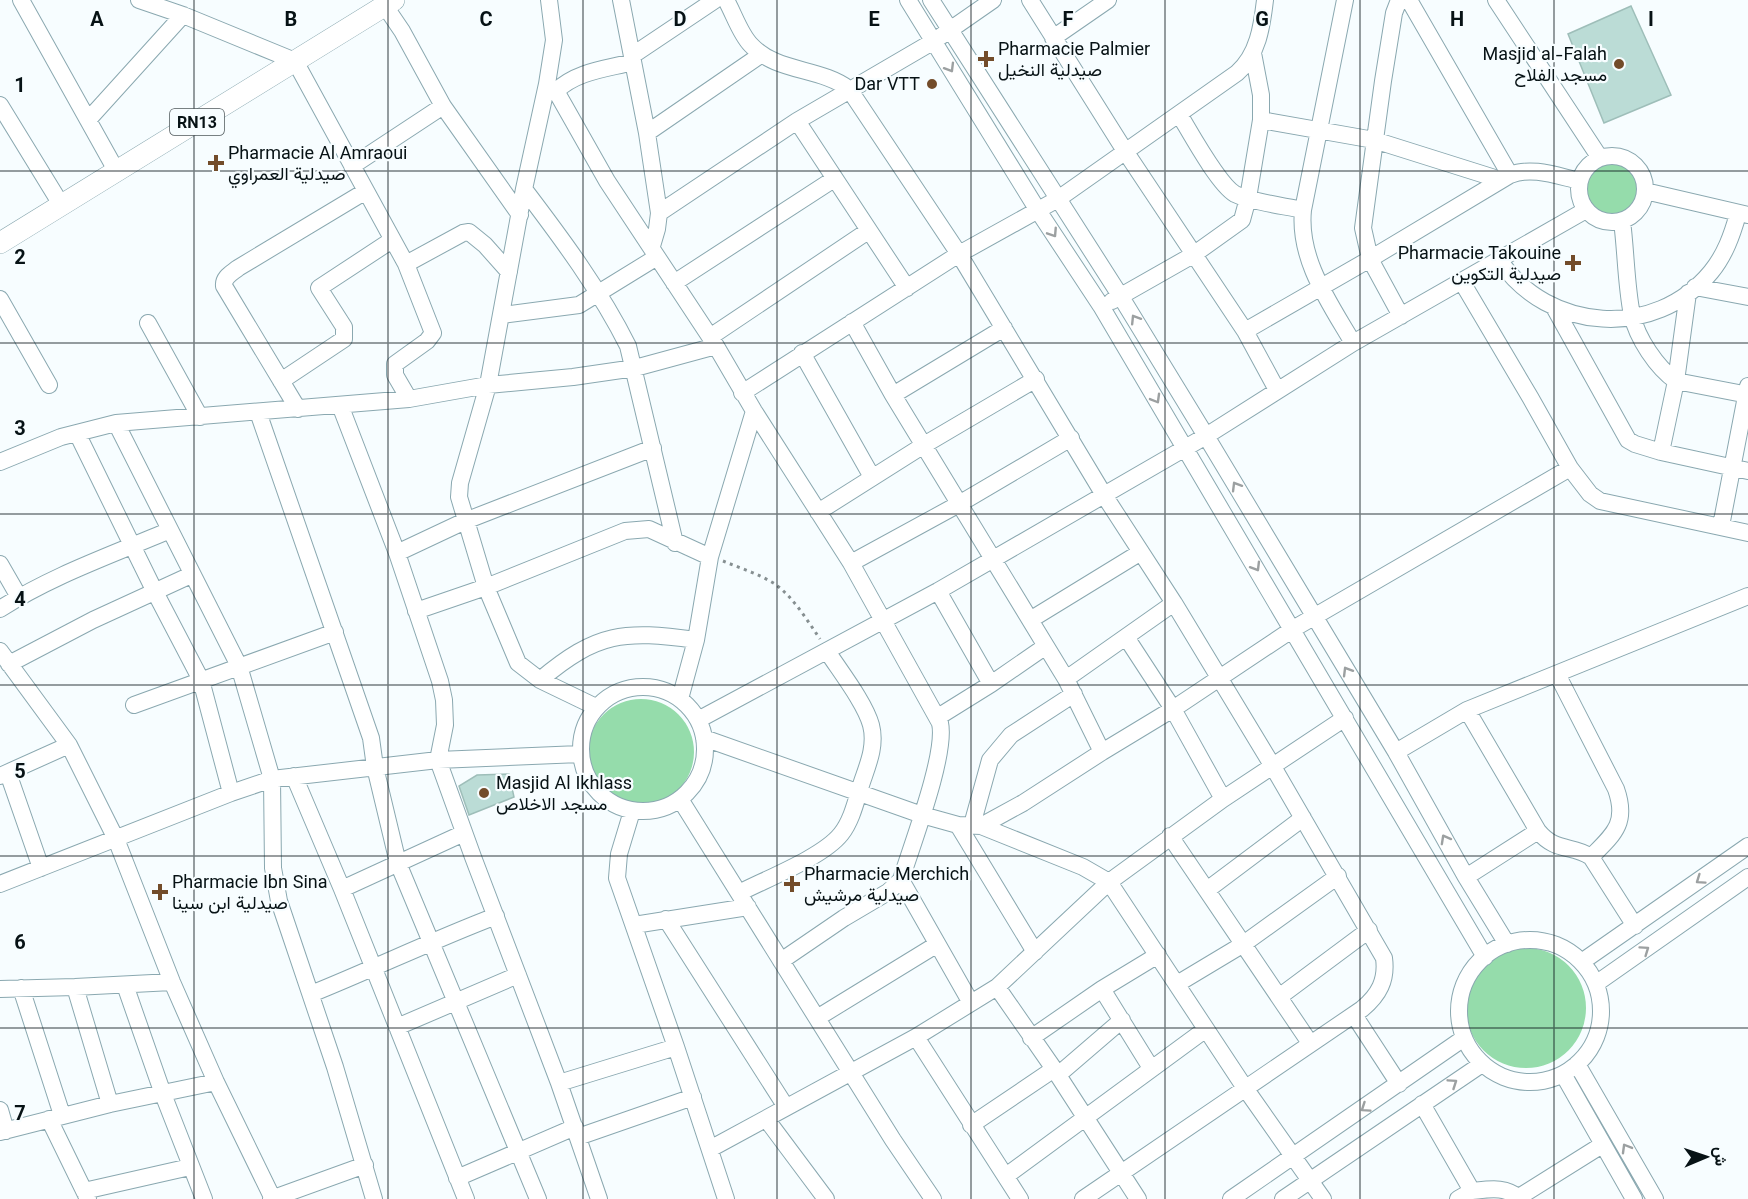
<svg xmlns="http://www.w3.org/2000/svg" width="1748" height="1199" font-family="Georgia,Vazirmatn,serif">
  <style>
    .green { fill: #95dcab }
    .building { fill: #bbdcd6; stroke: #9ebeb9; stroke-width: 1.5 }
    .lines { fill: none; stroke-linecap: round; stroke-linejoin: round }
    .minor-casing { stroke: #8aa8b0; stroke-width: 18 }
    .major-casing { stroke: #8aa8b0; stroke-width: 22 }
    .path { stroke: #868f91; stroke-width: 3; stroke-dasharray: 3 4.5; stroke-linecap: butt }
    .minor { stroke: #fff; stroke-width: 16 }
    .major { stroke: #fff; stroke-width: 21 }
    .oneway { stroke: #9ca0a1 }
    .grid { fill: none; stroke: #071215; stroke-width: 1.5; stroke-opacity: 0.55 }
    .poi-dot { fill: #734c2a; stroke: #f7fdff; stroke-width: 2 }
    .labels { text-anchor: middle; stroke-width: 4.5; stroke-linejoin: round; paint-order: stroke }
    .shield { fill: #f7fdff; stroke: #4f585b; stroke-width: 1.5 }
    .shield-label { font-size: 16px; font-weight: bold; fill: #071215 }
    .poi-label { font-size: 18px; fill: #071215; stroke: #f7fdff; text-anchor: start }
    .grid-label { font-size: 20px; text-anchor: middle; font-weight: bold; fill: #071215; stroke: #f7fdff; stroke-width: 4.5; stroke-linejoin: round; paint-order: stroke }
  </style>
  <rect width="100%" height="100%" fill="#f7fdff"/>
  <path class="green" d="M1583 190a28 28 0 1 1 56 0a28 28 0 1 1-56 0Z
    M588 752a53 53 0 1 1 106 0a53 53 0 1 1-106 0Z
    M1466 1008a60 60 0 1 1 120 0a60 60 0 1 1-120 0Z"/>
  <path class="building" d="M 1631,6 L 1671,95 L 1604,123 L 1568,34 Z
    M 509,774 L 514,797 L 469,815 L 459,786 L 477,775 Z"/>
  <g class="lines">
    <defs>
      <path id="minor" d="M 21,0 L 117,172
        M 139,0 L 183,15 L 295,61 L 406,264 L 463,233 L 469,232 L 485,245 L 509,272
        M 549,0 L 554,40 L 547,84 L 524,189 L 488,385 L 460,483 L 459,497 L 486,587 L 518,663 L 540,680 L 596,707
        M 621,0 L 647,133 L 659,213
        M 726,0 C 734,14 740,34 751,45 C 777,73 820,67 849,89 L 959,254 L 1104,495 L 1174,603 L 1272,765 L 1384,958 C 1387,980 1379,995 1362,1009 L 1083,1199
        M 908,0 L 1037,209 L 1101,306 L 1485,957
        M 931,0 L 1121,297 L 1206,436 L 1396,752 L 1466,877 L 1507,944
        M 1030,0 L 1125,151 L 1245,331 L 1277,390
        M 1345,0 L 1303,210 C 1298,259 1329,302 1353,343
        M 1399,0 L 1394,13 L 1383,81 L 1363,228 L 1370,259 L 1401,316
        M 1409,0 L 1510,175
        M 1496,0 L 1600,158
        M 385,6 L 402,31 L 443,106 L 520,215
        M 1053,38 L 1108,0
        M 633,55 L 715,0
        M 547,84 L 556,91 L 607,181 L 716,346 L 754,411 L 851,563 L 940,723 C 947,754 911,847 901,880 L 888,892 L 844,918 L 781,961
        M 556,91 C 577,71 606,69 633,62
        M 0,105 L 62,206
        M 1179,114 C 1190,132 1218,184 1235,194 C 1251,202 1285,206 1303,210
        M 88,120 L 183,15
        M 1261,120 L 1374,140 L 1501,180
        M 797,121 L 907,288
        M 647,133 L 762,54
        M1579 189a33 33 0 1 1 66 0a33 33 0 1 1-66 0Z
        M 352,166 L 443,106
        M 524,189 C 562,239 600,290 628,346 L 675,543
        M 1645,191 L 1748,215
        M 1622,221 C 1626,252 1626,285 1632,315 C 1637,338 1657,368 1676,381 L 1748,395
        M 652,246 L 657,229 L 659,213 L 797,121 L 934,41 L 993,0
        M 1500,261 C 1548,332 1655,340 1711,272 C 1725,255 1732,235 1738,214
        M 406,264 L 433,333 L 427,341 L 395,364 L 395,375 L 409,399
        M 674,283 L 834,179
        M 1695,287 L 1748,297
        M 0,299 L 49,385
        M 1112,301 L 1193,255 L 1242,220 L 1248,198 L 1261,120 L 1261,95 L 1253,53
        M 1554,307 L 1628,440 L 1635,444 L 1661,452 L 1748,471
        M 502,315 L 579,305 L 657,257
        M 852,322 L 893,395 L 1066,679 L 1102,752
        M 148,323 L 200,417
        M 1245,331 L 1370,259 L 1510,175 C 1532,166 1557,176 1580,181
        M 710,337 L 868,231
        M 802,353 L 872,477
        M 281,381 L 344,339 L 344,327 L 319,288 L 392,240
        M 742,393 L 959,254 L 1058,199 L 1237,73 C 1258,55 1262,26 1265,0
        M 893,395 L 1004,328
        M 340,405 L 397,553 L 440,681 L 444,700 L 445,725 L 438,760 L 473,857 L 559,1083 L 599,1199
        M 298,409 L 224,286 C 223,277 232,273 238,268 L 366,191
        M 258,412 L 371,738 L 375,767 L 398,863 L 538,1199
        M 116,423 L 239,666 L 272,779 L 273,868 L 279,901 L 335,1067 L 374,1199
        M 77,433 L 155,592 L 201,680 L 231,793
        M 1661,452 L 1676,381 L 1688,293
        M 0,462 L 61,437 L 116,423 L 409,399 L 488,385 L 573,377 L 635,368 L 716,346
        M 1570,468 L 1590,494 L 1600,501 L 1748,533
        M 818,512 L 924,445 L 1036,379
        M 1721,526 L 1748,386
        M 397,553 L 465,521 L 653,448
        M 851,563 L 959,504 L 1071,438
        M 0,564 L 19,597
        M 938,591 L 991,684
        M 0,609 C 53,575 112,555 170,530
        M 416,611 L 486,587 L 625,531 L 649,529 L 710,557
        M 1030,620 L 1141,552
        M 1126,637 L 1173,709 L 1223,799
        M 0,651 L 69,745 L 116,839 L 172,982 L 216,1082 L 273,1199
        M 9,664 L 93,620 L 191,575
        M 1557,674 L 1616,789 C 1628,823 1614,834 1591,857
        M 1066,679 L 1174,603
        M 540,680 C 597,632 624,630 696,640
        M581 749a62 62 0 1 1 124 0a62 62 0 1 1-124 0Z
        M 680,699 L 696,640 L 710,557 L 754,411
        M 134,705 L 335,632
        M 1467,710 L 1538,831 C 1556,853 1572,844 1591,857 L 1635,926
        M 938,717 L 991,684 L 1046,646
        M 698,720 L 938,591 L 1206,436 L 1353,343 L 1586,210
        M 704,738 L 922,815 L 958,825 L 981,826 L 1083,867 L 1109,882 L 1245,1088 L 1323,1199
        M 1396,752 L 1467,710 L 1748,596
        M 8,773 L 41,868
        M 0,776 L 69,745
        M 294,776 L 342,889 L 466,1199
        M 680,799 L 893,1140 L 933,1199
        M 632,811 L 619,854 L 617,878 L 676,1047 L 726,1199
        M 958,825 L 1035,952
        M 972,825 L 990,760 L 1011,735 L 1074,694
        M 981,826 L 1023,803 L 1102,752 L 1173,709 L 1293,629 L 1570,468 L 1530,397 L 1462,282
        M 1170,836 L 1310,1043
        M 1466,877 L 1538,831
        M 901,880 L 971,1003
        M 0,884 L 231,793 L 272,779 L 438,760 L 580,754
        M 342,889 L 464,833
        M 1207,890 L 1303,818
        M 739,893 C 766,879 823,857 841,834 C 853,819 857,796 863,779 C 869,762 876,744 871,725 C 865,703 840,671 827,651
        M 666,919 L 786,1107
        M 634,925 L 748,907
        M1459 1011a71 71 0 1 1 142 0a71 71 0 1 1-142 0Z
        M 1583,961 L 1748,846
        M 1597,983 L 1748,877
        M 1177,984 L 1242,945 L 1338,876
        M 125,985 L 163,1094 L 204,1199
        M 75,987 L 110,1104
        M 997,987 L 1054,1069 L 1138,1199
        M 21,988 L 62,1115
        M 0,989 L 75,987 L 172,982
        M 1102,989 L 1151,1068
        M 311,994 C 373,969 433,940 496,916
        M 1279,997 L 1369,930
        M 1354,1015 L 1399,1084
        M 817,1018 L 936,945
        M 397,1027 L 518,975
        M 916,1037 L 1020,1199
        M 1031,1038 L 1102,989 L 1158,955
        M 1577,1064 L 1655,1199
        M 1563,1074 L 1634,1199
        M 1058,1075 L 1122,1020
        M 559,1083 L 676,1047
        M 1422,1104 L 1472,1191 C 1491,1189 1505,1186 1521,1199
        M 0,1110 L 6,1131
        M 49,1119 L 88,1199
        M 767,1120 L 826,1199
        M 971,1125 L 1054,1069
        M 0,1132 L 110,1104 L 216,1082
        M 578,1137 L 693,1097
        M 710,1149 L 916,1037 L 997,987 L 1109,882 L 1223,799 L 1345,718
        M 1006,1176 L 1206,1029
        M 457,1178 L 575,1127
        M 84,1191 L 190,1167
        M 1519,1197 L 1602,1145
        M 271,1199 L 365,1165
        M 1231,1199 L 1464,1038
        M 1283,1199 L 1482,1064
        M 1458,1199 L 1472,1191"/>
      <path id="major" d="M 0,243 L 394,0"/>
    </defs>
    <use href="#minor" class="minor-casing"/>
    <use href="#major" class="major-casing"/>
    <path class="path" d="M 723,561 C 740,568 759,574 775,584 C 794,598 807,620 820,639"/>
    <use href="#minor" class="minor"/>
    <use href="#major" class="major"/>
  </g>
  <defs><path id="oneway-chevron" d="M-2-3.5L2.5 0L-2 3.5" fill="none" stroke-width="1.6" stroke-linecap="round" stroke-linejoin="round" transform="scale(1.5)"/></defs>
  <g class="oneway">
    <use href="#oneway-chevron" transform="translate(950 68) rotate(59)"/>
    <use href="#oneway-chevron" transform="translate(1053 233) rotate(57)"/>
    <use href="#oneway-chevron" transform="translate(1135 319) rotate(-122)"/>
    <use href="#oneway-chevron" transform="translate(1156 399) rotate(60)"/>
    <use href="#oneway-chevron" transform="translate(1236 486) rotate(-121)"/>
    <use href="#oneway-chevron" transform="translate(1256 567) rotate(59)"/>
    <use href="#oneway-chevron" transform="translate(1347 671) rotate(-121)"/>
    <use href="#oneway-chevron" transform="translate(1445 839) rotate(-119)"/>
    <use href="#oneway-chevron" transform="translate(1700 880) rotate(145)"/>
    <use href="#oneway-chevron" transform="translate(1645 950) rotate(-35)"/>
    <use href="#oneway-chevron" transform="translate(1453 1083) rotate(-34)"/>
    <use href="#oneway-chevron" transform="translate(1365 1108) rotate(146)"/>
    <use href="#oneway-chevron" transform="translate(1626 1148) rotate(-120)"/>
  </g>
  <path class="grid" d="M 194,0 L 194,1199M 388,0 L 388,1199M 583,0 L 583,1199M 777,0 L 777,1199M 971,0 L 971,1199M 1165,0 L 1165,1199M 1360,0 L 1360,1199M 1554,0 L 1554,1199M 0,171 L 1748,171M 0,343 L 1748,343M 0,514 L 1748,514M 0,685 L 1748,685M 0,856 L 1748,856M 0,1028 L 1748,1028"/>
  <g class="poi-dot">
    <path d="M983 50h6v6h6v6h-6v6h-6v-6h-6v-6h6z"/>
    <circle cx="1619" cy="64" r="6"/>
    <circle cx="932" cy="84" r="6"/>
    <path d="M213 154h6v6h6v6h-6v6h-6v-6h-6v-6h6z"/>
    <path d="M1570 254h6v6h6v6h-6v6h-6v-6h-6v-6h6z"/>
    <circle cx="484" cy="793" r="6"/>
    <path d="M789 875h6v6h6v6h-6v6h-6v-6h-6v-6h6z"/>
    <path d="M157 883h6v6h6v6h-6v6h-6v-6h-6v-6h6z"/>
  </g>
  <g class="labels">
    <rect class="shield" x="170" y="109" width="54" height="26" rx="4.5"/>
    <g class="shield-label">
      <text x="197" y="128">RN13</text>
    </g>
    <g class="poi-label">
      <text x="998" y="55">Pharmacie Palmier<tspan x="998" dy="21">صيدلية النخيل</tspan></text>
      <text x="1607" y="60" text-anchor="end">Masjid al-Falah<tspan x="1607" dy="21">مسجد الفلاح</tspan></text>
      <text x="920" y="90" text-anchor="end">Dar VTT</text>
      <text x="228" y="159">Pharmacie Al Amraoui<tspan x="228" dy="21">صيدلية العمراوي</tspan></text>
      <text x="1561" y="259" text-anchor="end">Pharmacie Takouine<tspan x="1561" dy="21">صيدلية التكوين</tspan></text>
      <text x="496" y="789">Masjid Al Ikhlass<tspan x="496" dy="21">مسجد الاخلاص</tspan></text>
      <text x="804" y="880">Pharmacie Merchich<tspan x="804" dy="21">صيدلية مرشيش</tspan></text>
      <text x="172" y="888">Pharmacie Ibn Sina<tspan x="172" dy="21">صيدلية ابن سينا</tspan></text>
    </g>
  </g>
  <g class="grid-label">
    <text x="97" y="26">A</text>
    <text x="291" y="26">B</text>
    <text x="486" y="26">C</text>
    <text x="680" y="26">D</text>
    <text x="874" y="26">E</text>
    <text x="1068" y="26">F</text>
    <text x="1262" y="26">G</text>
    <text x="1457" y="26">H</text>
    <text x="1651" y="26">I</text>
    <text x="20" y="92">1</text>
    <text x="20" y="264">2</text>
    <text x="20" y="435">3</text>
    <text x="20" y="606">4</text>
    <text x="20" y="778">5</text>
    <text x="20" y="949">6</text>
    <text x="20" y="1120">7</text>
  </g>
  <g transform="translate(1706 1157) rotate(88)" stroke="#f7fdff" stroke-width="4.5" paint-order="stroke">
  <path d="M0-4.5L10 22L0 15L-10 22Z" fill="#071215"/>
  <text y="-9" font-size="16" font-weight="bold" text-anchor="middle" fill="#071215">ش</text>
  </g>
</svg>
